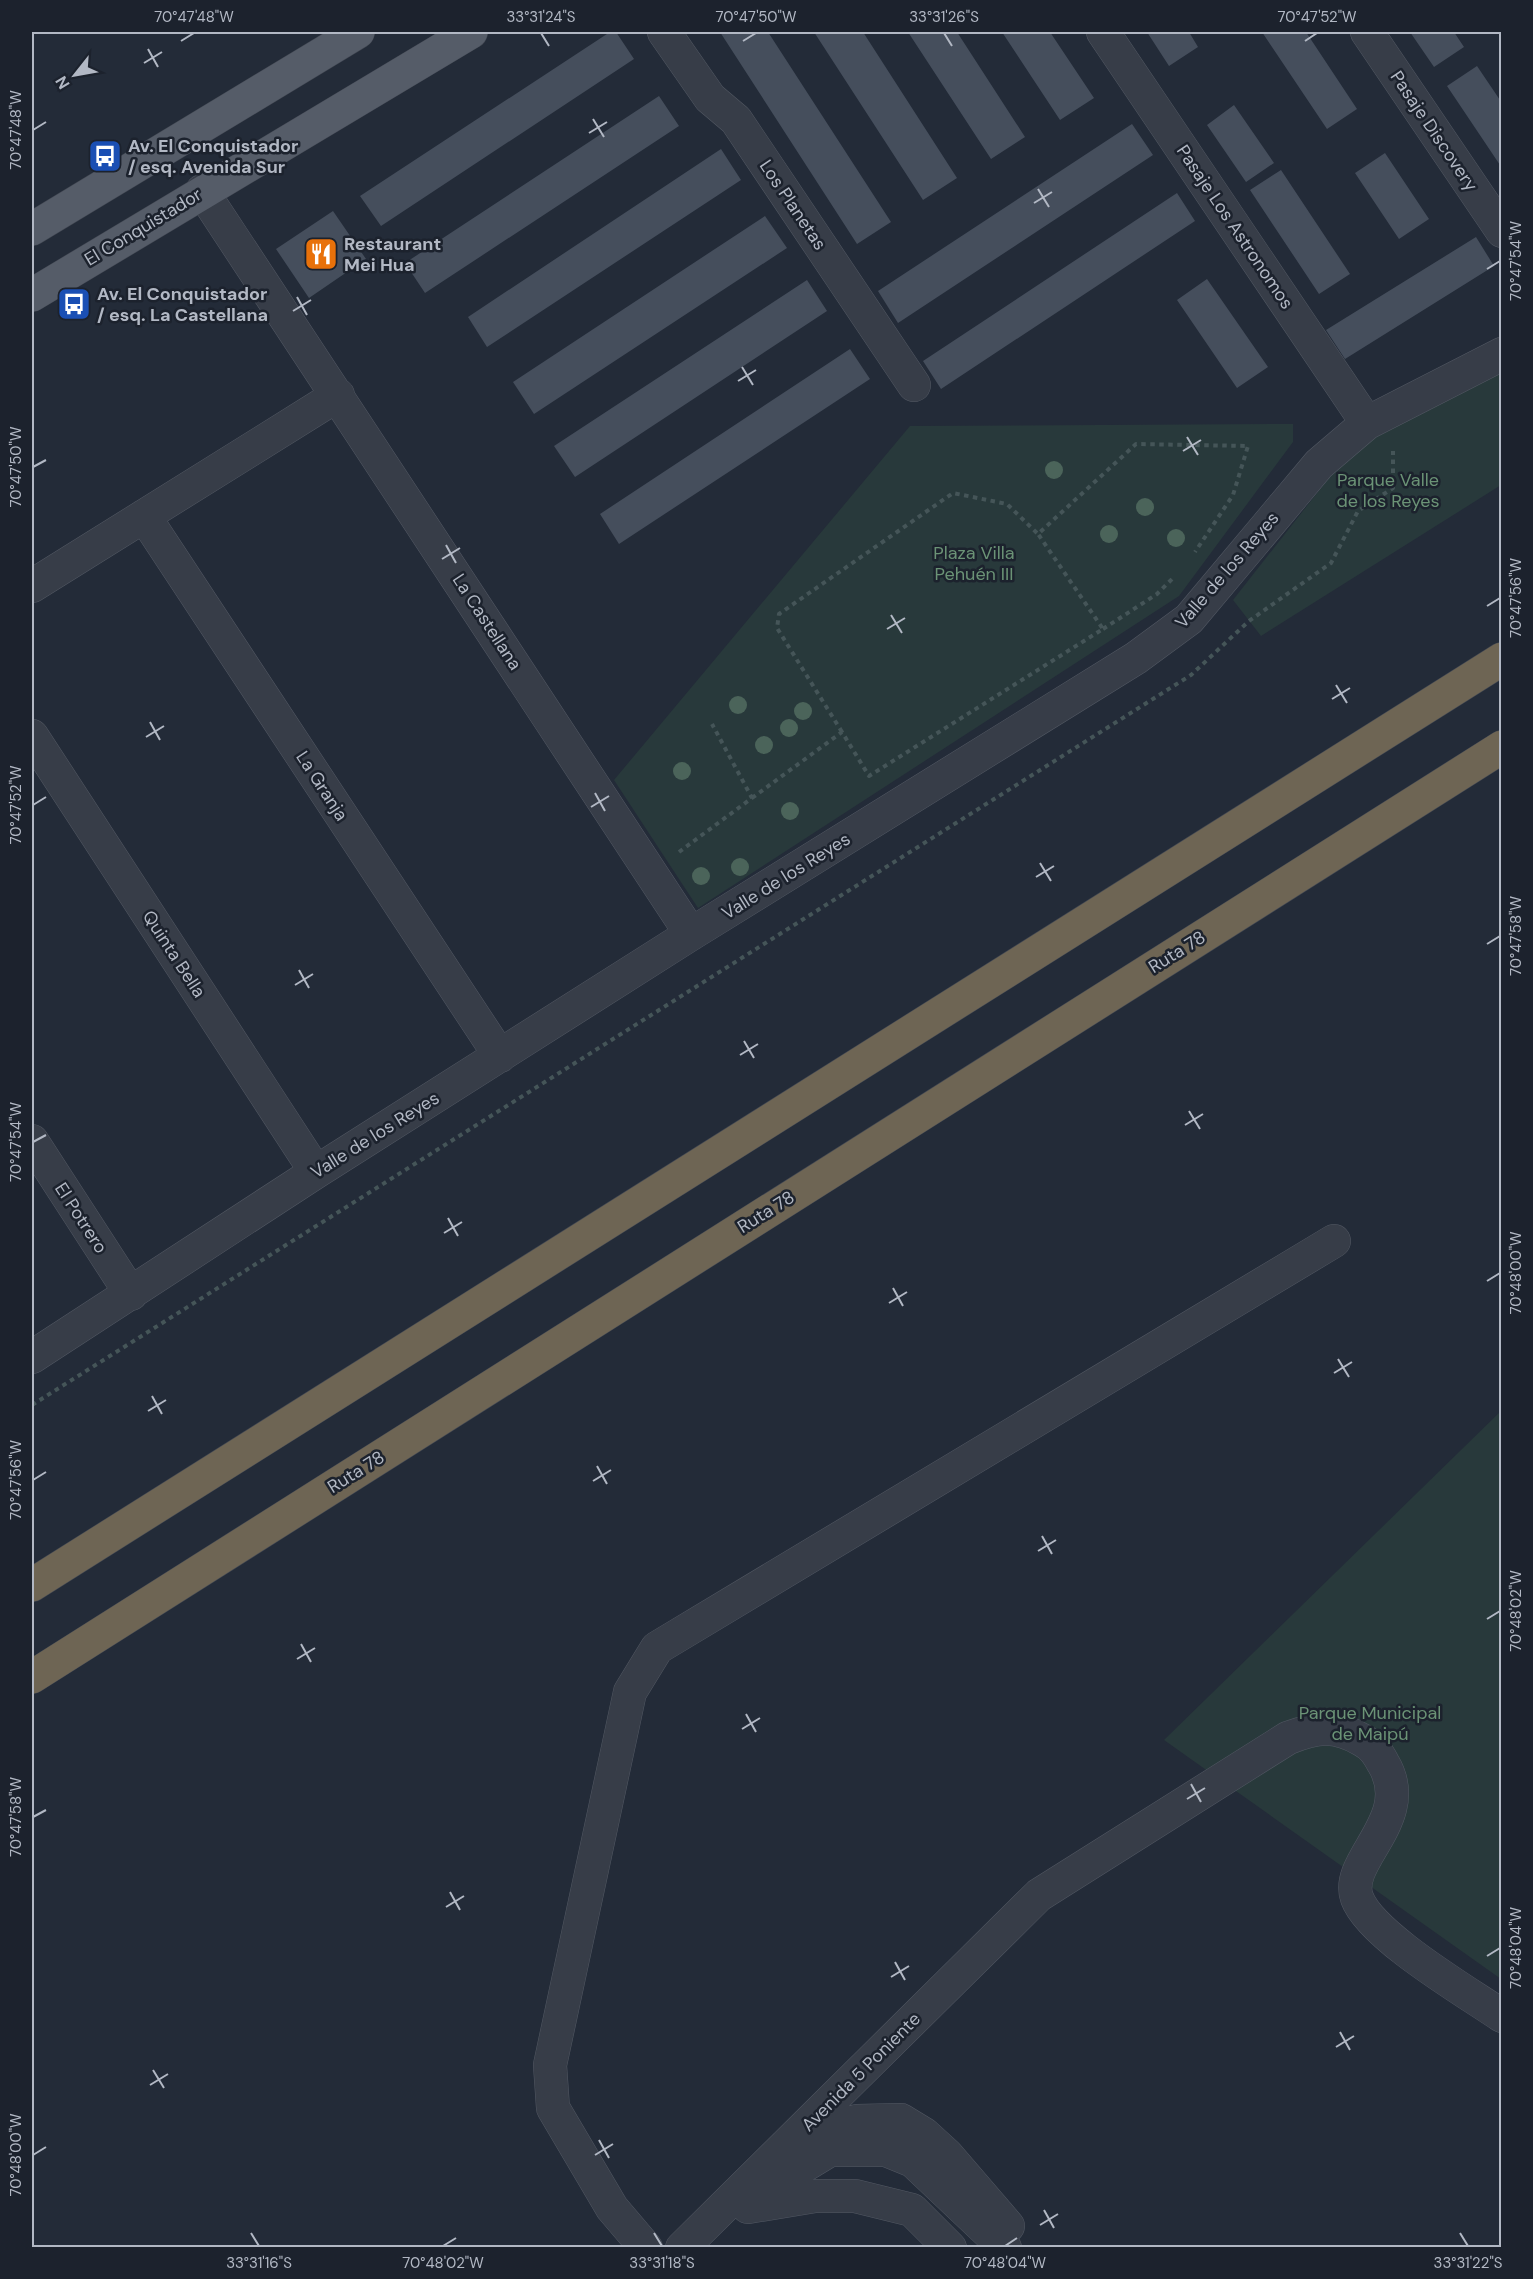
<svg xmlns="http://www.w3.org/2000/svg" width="1533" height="2279" font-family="'DM Sans',sans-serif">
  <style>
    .green { fill: #28393b }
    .building { fill: #454e5c }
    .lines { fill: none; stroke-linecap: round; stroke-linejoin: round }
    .minor-casing { stroke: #525863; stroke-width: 34 }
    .major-casing { stroke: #404651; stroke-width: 34 }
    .highway-casing { stroke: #424853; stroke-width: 34 }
    .path { stroke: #455558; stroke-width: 4; stroke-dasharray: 4.5 4.5; stroke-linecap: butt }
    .minor { stroke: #373d48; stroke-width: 33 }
    .major { stroke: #555c68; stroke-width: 33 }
    .highway { stroke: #6e6554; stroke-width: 33 }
    .tree { fill: #4b645a }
    .ticks { fill: none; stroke: #b2b8c4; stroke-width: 2 }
    .labels { text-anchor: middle; stroke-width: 5; stroke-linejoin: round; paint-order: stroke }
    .street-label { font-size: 18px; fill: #b2b8c4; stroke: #1c222d }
    .poi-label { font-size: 18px; font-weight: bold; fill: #b2b8c4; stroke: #1c222d; text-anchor: start }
    .park-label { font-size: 18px; fill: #6b9376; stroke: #1c222d }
    .neatline { fill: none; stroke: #b2b8c4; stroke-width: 2 }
    .ticks-label { font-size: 15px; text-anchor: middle; fill: #b2b8c4 }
  </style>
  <rect width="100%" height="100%" fill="#232b38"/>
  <path class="green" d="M 1501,371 L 1501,485 L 1261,636 L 1233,600 L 1354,446 Z
    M 1293,424 L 1293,442 L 1179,596 L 698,908 L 614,780 L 910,426 Z
    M 1501,1411 L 1501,1979 L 1164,1740 Z"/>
  <path class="building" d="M 610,32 L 616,32 L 634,59 L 381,226 L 360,196 Z
    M 720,32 L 768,32 L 891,222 L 857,244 Z
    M 814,32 L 863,32 L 957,178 L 923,200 Z
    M 908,32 L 957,32 L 1025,137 L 991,159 Z
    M 1002,32 L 1050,32 L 1094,98 L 1060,120 Z
    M 1147,32 L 1189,32 L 1198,47 L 1169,66 Z
    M 1262,32 L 1306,32 L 1357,109 L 1327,129 Z
    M 1410,32 L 1454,32 L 1464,47 L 1434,67 Z
    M 1477,66 L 1502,103 L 1502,168 L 1447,86 Z
    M 659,96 L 679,126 L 425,293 L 405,263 Z
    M 1234,105 L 1274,163 L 1246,182 L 1207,125 Z
    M 1132,124 L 1153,155 L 898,323 L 878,291 Z
    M 721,149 L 741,180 L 487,347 L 468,317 Z
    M 1385,153 L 1429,219 L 1399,239 L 1355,173 Z
    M 1281,170 L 1350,274 L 1319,294 L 1250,190 Z
    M 1177,193 L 1195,221 L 941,389 L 923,361 Z
    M 333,211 L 366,259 L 309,298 L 276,249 Z
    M 765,216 L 787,248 L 534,414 L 513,382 Z
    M 1476,237 L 1494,266 L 1345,359 L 1326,330 Z
    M 1207,279 L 1268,367 L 1237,388 L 1177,300 Z
    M 807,280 L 827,311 L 575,477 L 554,446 Z
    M 850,349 L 870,379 L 619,544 L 600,514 Z"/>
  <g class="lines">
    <defs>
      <path id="minor" d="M 664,32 L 710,98 L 736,120 L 914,385
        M 1103,32 L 1367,423
        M 1367,32 L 1502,231
        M 202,191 L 691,934
        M 144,516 L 500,1056
        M 32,586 L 338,395
        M 32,736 L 316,1172
        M 32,1141 L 131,1294
        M 32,1357 L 316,1172 L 691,934 L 1136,658 L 1189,619 L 1319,464 L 1367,423 L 1502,354
        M 805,2148 L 837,2127 L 857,2121 L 901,2120 L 924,2134 L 947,2155 L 1008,2226
        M 756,2195 L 830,2150 L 886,2150 L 913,2161 L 1005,2248
        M 748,2207 L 815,2196 L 855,2196 L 912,2210 L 950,2248
        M 646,2248 L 612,2208 L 553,2108 L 550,2065 L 630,1692 L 657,1648 L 1334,1241
        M 682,2248 L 1039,1895 L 1288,1738 C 1317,1727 1334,1724 1362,1740 C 1373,1746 1377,1752 1383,1763 C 1417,1819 1343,1860 1357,1898 C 1371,1936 1467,1992 1502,2016"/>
      <path id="major" d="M 32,229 L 358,32
        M 32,295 L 471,32"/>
      <path id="highway" d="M 32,1585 L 1502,659
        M 32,1677 L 1502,747"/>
    </defs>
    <use href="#minor" class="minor-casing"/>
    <use href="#major" class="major-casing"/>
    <use href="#highway" class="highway-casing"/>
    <path class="path" d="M 1103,629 L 1157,594 L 1173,578
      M 842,732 L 777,628 L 779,614 L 953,493 L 1007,504 L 1038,534
      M 752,798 L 842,732 L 869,776 L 1103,629 L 1038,534 L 1136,444 L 1248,446 L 1233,495 L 1195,552
      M 679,852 L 752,798 L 712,724
      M 32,1405 L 1191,675 L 1249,621 L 1331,563 L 1358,511 L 1393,488 L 1393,451"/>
    <use href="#minor" class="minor"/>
    <use href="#major" class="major"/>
    <use href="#highway" class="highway"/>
  </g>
  <g class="tree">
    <circle cx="1054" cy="470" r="9"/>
    <circle cx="1145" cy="507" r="9"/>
    <circle cx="1109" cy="534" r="9"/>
    <circle cx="1176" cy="538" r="9"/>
    <circle cx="738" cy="705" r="9"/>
    <circle cx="803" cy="711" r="9"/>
    <circle cx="789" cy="728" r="9"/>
    <circle cx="764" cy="745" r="9"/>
    <circle cx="682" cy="771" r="9"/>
    <circle cx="790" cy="811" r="9"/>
    <circle cx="740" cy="867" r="9"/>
    <circle cx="701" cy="876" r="9"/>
  </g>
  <path class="ticks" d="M 541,33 L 549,46M 944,33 L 952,46M 181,41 L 194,33M 743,41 L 756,33M 1305,41 L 1317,33M 148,49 L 158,67M 144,63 L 162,52M 593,119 L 604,137M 33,130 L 46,122M 589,133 L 607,122M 1038,189 L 1049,207M 1034,203 L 1052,192M 1487,269 L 1500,261M 297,297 L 307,315M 293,311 L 311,300M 742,367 L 753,385M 738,381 L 756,370M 1187,437 L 1198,455M 1183,451 L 1201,440M 33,467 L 46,460M 446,545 L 456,563M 442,559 L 460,548M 1487,606 L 1500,598M 891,615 L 902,633M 887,629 L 905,618M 1336,685 L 1347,703M 1332,699 L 1350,688M 150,722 L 160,740M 146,737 L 164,726M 595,793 L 605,811M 33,805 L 46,797M 591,807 L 609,796M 1040,863 L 1051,881M 1036,877 L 1054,866M 1487,944 L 1500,936M 299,970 L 309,988M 295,985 L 313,974M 744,1041 L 754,1058M 740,1055 L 758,1044M 1189,1111 L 1200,1129M 1185,1125 L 1203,1114M 33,1142 L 46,1135M 448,1218 L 458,1236M 444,1233 L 462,1222M 1487,1281 L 1500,1273M 893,1288 L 903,1306M 889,1303 L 907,1292M 1338,1359 L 1349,1377M 1334,1373 L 1352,1362M 152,1396 L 162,1414M 148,1411 L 166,1400M 597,1466 L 607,1484M 33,1480 L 46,1472M 593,1481 L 611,1470M 1042,1536 L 1052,1554M 1038,1551 L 1056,1540M 1487,1619 L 1500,1611M 301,1644 L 311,1662M 297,1659 L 315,1648M 746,1714 L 756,1732M 742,1729 L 760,1718M 1191,1784 L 1201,1802M 1187,1799 L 1205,1788M 33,1817 L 46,1810M 450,1892 L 460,1910M 446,1907 L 464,1896M 1487,1956 L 1500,1948M 895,1962 L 905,1980M 891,1977 L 909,1966M 1340,2032 L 1350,2050M 1336,2047 L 1354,2036M 153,2070 L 164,2088M 150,2085 L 168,2074M 599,2140 L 609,2158M 33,2155 L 46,2147M 595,2155 L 613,2144M 1044,2210 L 1054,2228M 1040,2225 L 1058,2214M 251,2233 L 259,2246M 654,2233 L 662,2246M 1460,2233 L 1468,2246M 443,2246 L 456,2238M 1005,2246 L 1017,2238"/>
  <defs>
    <symbol id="bus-square" viewBox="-11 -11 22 22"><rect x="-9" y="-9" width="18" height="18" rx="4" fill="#1a4fb4" stroke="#1c222d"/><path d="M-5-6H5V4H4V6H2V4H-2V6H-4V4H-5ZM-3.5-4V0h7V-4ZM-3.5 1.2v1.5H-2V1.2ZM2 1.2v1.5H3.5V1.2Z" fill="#fff"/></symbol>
    <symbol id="restaurant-square" viewBox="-11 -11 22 22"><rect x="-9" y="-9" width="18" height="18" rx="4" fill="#e8710a" stroke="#1c222d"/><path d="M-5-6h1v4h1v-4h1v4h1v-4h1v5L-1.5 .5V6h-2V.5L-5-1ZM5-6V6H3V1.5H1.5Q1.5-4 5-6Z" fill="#fff"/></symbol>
  </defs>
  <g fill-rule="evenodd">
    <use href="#bus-square" x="86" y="137" width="38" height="38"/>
    <use href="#restaurant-square" x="302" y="235" width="38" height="38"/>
    <use href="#bus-square" x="55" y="285" width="38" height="38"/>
  </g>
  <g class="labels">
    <g class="street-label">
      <text transform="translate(1434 131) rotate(56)" y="6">Pasaje Discovery</text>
      <text transform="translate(793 205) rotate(56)" y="6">Los Planetas</text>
      <text transform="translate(143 227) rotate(-31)" y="6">El Conquistador</text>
      <text transform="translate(1235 227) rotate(56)" y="6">Pasaje Los Astronomos</text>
      <text transform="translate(1227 570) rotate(-49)" y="6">Valle de los Reyes</text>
      <text transform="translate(487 622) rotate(57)" y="6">La Castellana</text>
      <text transform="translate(322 786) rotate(57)" y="6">La Granja</text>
      <text transform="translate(786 876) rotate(-32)" y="6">Valle de los Reyes</text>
      <text transform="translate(1177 952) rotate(-32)" y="6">Ruta 78</text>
      <text transform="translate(174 954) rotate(57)" y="6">Quinta Bella</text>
      <text transform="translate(375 1135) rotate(-32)" y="6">Valle de los Reyes</text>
      <text transform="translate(766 1212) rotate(-32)" y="6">Ruta 78</text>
      <text transform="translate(81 1218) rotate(57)" y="6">El Potrero</text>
      <text transform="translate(356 1472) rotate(-32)" y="6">Ruta 78</text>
      <text transform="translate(861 2072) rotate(-45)" y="6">Avenida 5 Poniente</text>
    </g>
    <g class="poi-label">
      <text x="128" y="152">Av. El Conquistador<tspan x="128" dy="21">/ esq. Avenida Sur</tspan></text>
      <text x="344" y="250">Restaurant<tspan x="344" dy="21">Mei Hua</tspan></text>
      <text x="97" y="300">Av. El Conquistador<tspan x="97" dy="21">/ esq. La Castellana</tspan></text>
    </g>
    <g class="park-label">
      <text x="1388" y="486">Parque Valle<tspan x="1388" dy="21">de los Reyes</tspan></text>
      <text x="974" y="559">Plaza Villa<tspan x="974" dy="21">Pehuén III</tspan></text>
      <text x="1370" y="1719">Parque Municipal<tspan x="1370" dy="21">de Maipú</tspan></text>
    </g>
  </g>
  <rect width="1533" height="2279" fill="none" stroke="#1c222d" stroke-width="66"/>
  <g transform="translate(75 75) rotate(239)" stroke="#1c222d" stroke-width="4.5" paint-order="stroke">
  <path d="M0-4.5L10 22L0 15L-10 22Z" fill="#b2b8c4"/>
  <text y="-9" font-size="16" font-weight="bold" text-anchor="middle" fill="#b2b8c4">N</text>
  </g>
  <rect x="33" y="33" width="1467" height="2213" class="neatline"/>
  <g class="ticks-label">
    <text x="194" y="22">70°47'48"W</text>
    <text x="541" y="22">33°31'24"S</text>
    <text x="756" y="22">70°47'50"W</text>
    <text x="944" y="22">33°31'26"S</text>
    <text x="1317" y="22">70°47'52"W</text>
    <text transform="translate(16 130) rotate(-90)" y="5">70°47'48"W</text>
    <text transform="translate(1516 261) rotate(-90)" y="5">70°47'54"W</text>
    <text transform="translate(16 467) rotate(-90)" y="5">70°47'50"W</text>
    <text transform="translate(1516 598) rotate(-90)" y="5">70°47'56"W</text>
    <text transform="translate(16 805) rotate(-90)" y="5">70°47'52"W</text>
    <text transform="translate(1516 936) rotate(-90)" y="5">70°47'58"W</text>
    <text transform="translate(16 1142) rotate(-90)" y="5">70°47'54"W</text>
    <text transform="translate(1516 1273) rotate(-90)" y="5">70°48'00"W</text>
    <text transform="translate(16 1480) rotate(-90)" y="5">70°47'56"W</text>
    <text transform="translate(1516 1611) rotate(-90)" y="5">70°48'02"W</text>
    <text transform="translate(16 1817) rotate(-90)" y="5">70°47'58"W</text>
    <text transform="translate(1516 1948) rotate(-90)" y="5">70°48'04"W</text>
    <text transform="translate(16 2155) rotate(-90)" y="5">70°48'00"W</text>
    <text x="259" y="2268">33°31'16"S</text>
    <text x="443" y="2268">70°48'02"W</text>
    <text x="662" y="2268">33°31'18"S</text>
    <text x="1005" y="2268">70°48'04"W</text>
    <text x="1468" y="2268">33°31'22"S</text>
  </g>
</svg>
